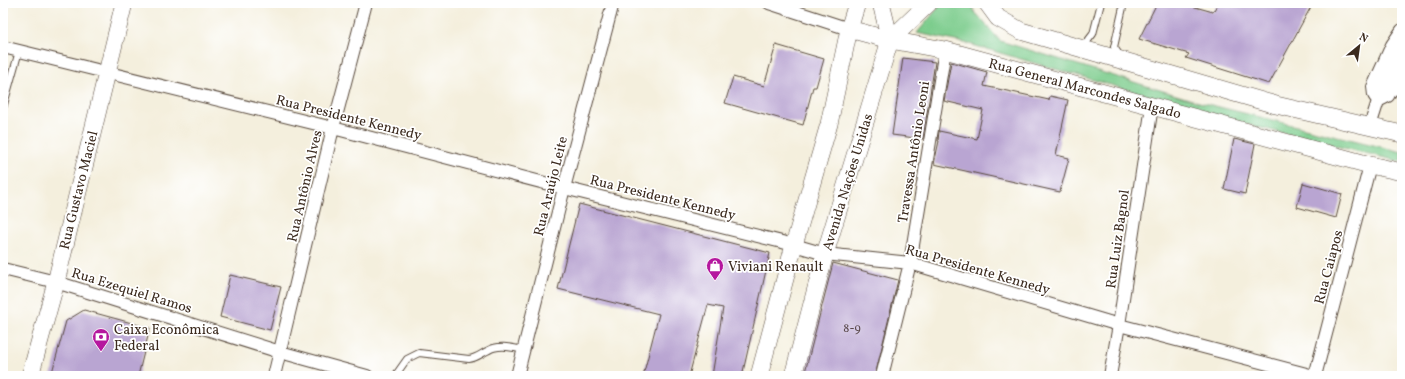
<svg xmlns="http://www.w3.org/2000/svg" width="1405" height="379" font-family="Vollkorn,serif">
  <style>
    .green { fill: #7ccc8c; stroke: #5c7b55 }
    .building { fill: #b9a5d2 }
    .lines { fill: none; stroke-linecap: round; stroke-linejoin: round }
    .lane-casing { stroke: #57483b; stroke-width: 8 }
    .street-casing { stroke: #57483b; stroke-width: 14 }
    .secondary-casing { stroke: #57483b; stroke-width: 18 }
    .lane { stroke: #fff; stroke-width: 6 }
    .street { stroke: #fff; stroke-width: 12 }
    .secondary { stroke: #fff; stroke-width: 17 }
    .labels { text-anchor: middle; stroke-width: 3.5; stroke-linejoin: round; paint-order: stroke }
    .number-label { font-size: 12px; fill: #5a494b }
    .street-label { font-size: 14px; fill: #3b2a1e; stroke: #fff }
    .poi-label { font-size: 14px; fill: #3b2a1e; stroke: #fff; text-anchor: start }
  </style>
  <rect width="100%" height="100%" fill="#fff"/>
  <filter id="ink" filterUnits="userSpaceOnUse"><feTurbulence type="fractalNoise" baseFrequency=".025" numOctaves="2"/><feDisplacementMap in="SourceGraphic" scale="8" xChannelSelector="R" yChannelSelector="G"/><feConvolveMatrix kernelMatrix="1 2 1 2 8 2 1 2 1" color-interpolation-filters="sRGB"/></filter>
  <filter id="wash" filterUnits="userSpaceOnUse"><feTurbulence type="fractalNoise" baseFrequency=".012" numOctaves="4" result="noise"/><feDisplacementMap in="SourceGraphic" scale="16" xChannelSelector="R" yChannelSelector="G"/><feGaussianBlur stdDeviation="0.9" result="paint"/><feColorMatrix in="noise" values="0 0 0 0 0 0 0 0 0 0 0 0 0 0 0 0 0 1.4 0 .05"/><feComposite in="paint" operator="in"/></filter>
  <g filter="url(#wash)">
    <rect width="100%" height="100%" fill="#f4efdd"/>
    <path class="green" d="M 942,3 L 972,3 L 974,11 L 1000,41 L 1199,102 L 1402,152 L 1402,162 L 1249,125 L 969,44 L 917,33 Z"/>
    <g id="blocks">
      <path class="building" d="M 1157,3 L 1181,3 L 1213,12 L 1218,3 L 1313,3 L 1269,84 L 1186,58 L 1189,54 L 1139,39 Z
        M 776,45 L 824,59 L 816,87 L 813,87 L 803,125 L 725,103 L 733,77 L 764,86 Z
        M 903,58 L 935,62 L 923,139 L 892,135 Z
        M 951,62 L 987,72 L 984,86 L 1049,100 L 1050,96 L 1068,100 L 1056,155 L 1069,158 L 1060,192 L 934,164 L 939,141 L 938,141 L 939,131 L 977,139 L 983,110 L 944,101 Z
        M 1234,139 L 1255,144 L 1245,194 L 1224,189 Z
        M 1303,183 L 1342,194 L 1336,218 L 1297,207 Z
        M 579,204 L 770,253 L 742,376 L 712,376 L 723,308 L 708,305 L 689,376 L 643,376 L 659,314 L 558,289 Z
        M 833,263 L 898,280 L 875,376 L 804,376 Z
        M 230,275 L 281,287 L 270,330 L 220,317 Z
        M 84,310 L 150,328 L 138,376 L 51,376 L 66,321 Z"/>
    </g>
  </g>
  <g filter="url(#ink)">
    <use href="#blocks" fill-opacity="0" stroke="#57483b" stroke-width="1"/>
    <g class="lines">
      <defs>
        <path id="lane" d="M 1083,47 L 1093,34 L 1101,3
          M 1120,56 L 1114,47 L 1124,3
          M 3,108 L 19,51
          M 395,376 L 407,359 L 419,353 L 469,359 C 477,358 482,353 489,350 C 499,344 513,348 524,350"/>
        <path id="street" d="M 769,3 L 849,29
          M 3,47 L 333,128 L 564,188 L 794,245 L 825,254 L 910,263 L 1119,325 L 1314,376
          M 1402,68 L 1393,86 L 1402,91
          M 1393,86 L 1388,96 L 1378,101 L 1374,95 L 1373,87 L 1392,45 L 1402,30
          M 1370,126 L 1378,101 L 1402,43
          M 3,269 L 56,282 L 280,352 L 367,376
          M 274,376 L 333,128 L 366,3
          M 517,376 L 564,188 L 613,3
          M 882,376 L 910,263 L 945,50
          M 1110,376 L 1119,325 L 1152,106
          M 1315,376 L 1370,165"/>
        <path id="secondary" d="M 881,3 L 890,40
          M 987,3 L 998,18 L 1021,31 L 1276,105 L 1402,134
          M 849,29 L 890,40 L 945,50 L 1370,165 L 1402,172
          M 30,376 L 56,282 L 124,3
          M 759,376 L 794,245 L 829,124 L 849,29 L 857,3
          M 793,376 L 825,254 L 890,40 L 929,3"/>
      </defs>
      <use href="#lane" class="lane-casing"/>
      <use href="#street" class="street-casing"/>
      <use href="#secondary" class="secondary-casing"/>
      <use href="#lane" class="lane"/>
      <use href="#street" class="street"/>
      <use href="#secondary" class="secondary"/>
    </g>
  </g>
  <defs>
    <symbol id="shop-pin" viewBox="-11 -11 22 30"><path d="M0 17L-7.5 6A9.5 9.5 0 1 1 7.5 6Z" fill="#b5179e" stroke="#fff"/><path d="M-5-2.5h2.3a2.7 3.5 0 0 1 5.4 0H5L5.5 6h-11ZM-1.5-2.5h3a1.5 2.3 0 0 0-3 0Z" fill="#fff"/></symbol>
    <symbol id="bank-pin" viewBox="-11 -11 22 30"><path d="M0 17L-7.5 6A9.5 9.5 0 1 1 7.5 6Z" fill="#b5179e" stroke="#fff"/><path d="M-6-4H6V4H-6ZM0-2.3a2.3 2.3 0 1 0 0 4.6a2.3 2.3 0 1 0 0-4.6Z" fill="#fff"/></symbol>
  </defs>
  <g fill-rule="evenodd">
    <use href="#shop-pin" x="705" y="256" width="20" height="27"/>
    <use href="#bank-pin" x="91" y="327" width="20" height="27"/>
  </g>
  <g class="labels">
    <g class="number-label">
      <text x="852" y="332">8-9</text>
    </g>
    <g class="street-label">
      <text transform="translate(1085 88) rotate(15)" y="5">Rua General Marcondes Salgado</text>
      <text transform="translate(349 117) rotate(14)" y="5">Rua Presidente Kennedy</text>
      <text transform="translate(913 152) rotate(-81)" y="5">Travessa Antônio Leoni</text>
      <text transform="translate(847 182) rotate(-73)" y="5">Avenida Nações Unidas</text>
      <text transform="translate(304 186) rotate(-77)" y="5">Rua Antônio Alves</text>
      <text transform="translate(550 186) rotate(-76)" y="5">Rua Araújo Leite</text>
      <text transform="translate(78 190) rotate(-76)" y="5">Rua Gustavo Maciel</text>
      <text transform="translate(663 197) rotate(14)" y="5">Rua Presidente Kennedy</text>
      <text transform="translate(1117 239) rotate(-82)" y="5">Rua Luiz Bagnol</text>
      <text transform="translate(1328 267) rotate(-75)" y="5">Rua Caiapos</text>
      <text transform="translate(978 269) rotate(16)" y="5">Rua Presidente Kennedy</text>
      <text transform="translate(132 290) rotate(17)" y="5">Rua Ezequiel Ramos</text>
    </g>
    <g class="poi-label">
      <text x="728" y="271">Viviani Renault</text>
      <text x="114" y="334">Caixa Econômica<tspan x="114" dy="16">Federal</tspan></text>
    </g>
  </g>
  <rect width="1405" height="379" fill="none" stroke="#fff" stroke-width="16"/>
  <g transform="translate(1359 46) rotate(29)" stroke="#ffffff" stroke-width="3" paint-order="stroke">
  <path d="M0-3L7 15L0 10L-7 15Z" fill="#3b2a1e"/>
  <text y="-6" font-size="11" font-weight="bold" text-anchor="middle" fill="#3b2a1e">N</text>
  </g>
</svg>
